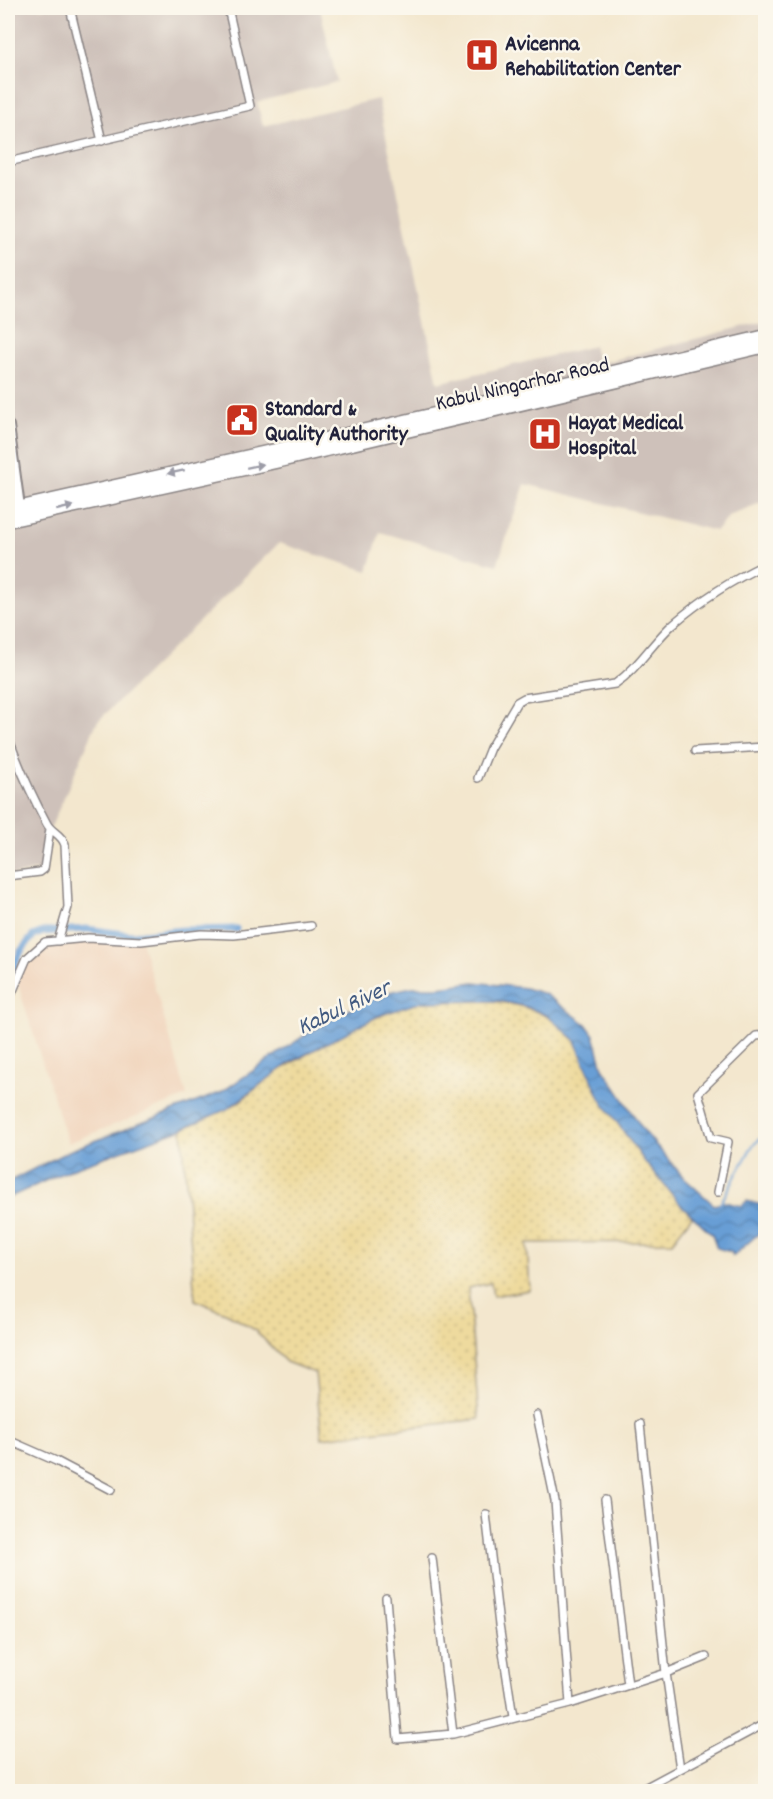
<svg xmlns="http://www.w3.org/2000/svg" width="773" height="1799" font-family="Dekko,sans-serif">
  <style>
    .built { fill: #f1d5bd }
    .industrial { fill: #cec1ba }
    .sand { fill: url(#sand-dots); stroke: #887e6c; stroke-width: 1.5 }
    .water { fill: url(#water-waves); stroke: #456088; stroke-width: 1.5 }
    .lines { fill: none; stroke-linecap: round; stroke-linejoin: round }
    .stream { stroke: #689ed5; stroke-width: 2 }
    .canal { stroke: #689ed5; stroke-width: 7 }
    .minor-casing { stroke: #8a8484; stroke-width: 10 }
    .secondary-casing { stroke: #8a8484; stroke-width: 14 }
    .trunk-casing { stroke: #8a8484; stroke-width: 15 }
    .minor { stroke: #fff; stroke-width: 7 }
    .secondary { stroke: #fff; stroke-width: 10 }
    .trunk { stroke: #fff; stroke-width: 12 }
    .oneway { fill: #9c9ca7 }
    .labels { text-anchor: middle; stroke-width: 5; stroke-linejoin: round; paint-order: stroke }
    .poi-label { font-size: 22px; font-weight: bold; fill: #22223b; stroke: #fbf7ec; text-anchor: start }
    .street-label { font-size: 22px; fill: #22223b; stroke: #fbf7ec }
    .water-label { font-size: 24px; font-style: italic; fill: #425a80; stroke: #fbf7ec }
  </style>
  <defs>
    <pattern id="sand-dots" width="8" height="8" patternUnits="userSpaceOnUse" patternTransform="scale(1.5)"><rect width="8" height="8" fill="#eeda9e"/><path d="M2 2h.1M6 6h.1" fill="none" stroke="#ccbb89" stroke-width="1.8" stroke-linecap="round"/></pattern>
    <pattern id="water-waves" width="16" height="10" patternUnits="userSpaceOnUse" patternTransform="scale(1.5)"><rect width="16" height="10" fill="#689ed5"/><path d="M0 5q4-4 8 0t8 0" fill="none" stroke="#5580ae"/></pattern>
  </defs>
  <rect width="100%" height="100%" fill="#fbf7ec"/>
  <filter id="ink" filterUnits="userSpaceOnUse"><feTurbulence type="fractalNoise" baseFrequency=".0167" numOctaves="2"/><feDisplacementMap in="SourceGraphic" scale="12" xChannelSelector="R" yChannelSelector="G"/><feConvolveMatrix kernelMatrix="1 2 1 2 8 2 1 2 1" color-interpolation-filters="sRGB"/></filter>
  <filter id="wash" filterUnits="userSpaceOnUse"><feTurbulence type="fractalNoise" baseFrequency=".008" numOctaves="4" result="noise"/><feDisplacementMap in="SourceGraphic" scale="24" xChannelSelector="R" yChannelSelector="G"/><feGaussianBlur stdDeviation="1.35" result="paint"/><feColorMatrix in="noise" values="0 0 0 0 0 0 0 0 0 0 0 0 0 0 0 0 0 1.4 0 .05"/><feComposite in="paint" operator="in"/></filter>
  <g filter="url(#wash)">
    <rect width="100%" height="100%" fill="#f3e7ce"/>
    <path class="built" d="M 73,939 L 141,941 L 187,1096 L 68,1143 L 17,982 L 27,958 L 45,942 Z"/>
    <path class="industrial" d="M 8,8 L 320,8 L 337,82 L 257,102 L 263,126 L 378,99 L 438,383 L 593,346 L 598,364 L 765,321 L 765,501 L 729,516 L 716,531 L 525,484 L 497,565 L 380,532 L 368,571 L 279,543 L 97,722 L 50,829 L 44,869 L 8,876 Z"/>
    <path class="sand" d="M 456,1000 C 502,999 555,1005 581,1050 C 590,1066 591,1084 602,1100 C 629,1141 658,1180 692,1216 L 672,1242 L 527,1243 L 530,1290 L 493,1296 L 491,1283 L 468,1288 L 479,1419 L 322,1438 L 315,1373 L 286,1362 L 255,1330 L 230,1315 L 195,1300 L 182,1129 L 238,1103 L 274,1074 L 349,1029 L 399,1008 L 421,1002 Z"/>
    <path class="water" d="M 474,982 L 525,988 L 545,994 L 586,1024 L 594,1035 L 603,1068 L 644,1131 L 684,1178 L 714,1205 L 725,1202 L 741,1206 L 747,1201 L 765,1206 L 765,1228 L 733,1256 L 731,1252 L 717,1248 L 712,1234 L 681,1205 L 645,1162 L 601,1100 L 574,1039 L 546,1015 L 524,1006 L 499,1001 L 421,1002 L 378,1016 L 291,1062 L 227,1109 L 182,1129 L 71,1169 L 8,1198 L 8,1182 L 71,1150 L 220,1093 L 304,1036 L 344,1012 L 389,992 L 412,987 L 439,987 Z"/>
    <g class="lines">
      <path class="stream" d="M 719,1206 L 753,1145 L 766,1134"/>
      <path class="canal" d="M 8,980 L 21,951 L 33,936 L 43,932 L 86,929 L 132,935 L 183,930 L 236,929"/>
    </g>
  </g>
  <g filter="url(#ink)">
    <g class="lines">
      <defs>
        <path id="minor" d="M 70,8 L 102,141
          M 8,162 L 250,106 L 228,8
          M 8,737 C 19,767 32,796 47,824 C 52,833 62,834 65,845 L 68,907 L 58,941
          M 695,751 L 766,747
          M 478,778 L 490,748 L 517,702 L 524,698 L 615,684 C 638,668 652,643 673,624 C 701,600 732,580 766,564
          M 8,876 L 40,872 L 44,869 L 50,829
          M 8,1002 L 27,958 L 45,942 L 88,938 L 141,941 L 201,934 L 234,935 L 311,926
          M 718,1192 L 728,1142 L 711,1138 L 698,1093 L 756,1036 L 766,1035
          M 537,1415 L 555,1501 L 570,1704
          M 640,1424 L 666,1673 L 680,1769
          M 8,1440 L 56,1461 L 111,1490
          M 605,1500 L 628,1685
          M 486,1514 L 499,1625 L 513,1717
          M 432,1558 L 453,1734
          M 386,1598 L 398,1739 L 453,1734 L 570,1704 L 666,1673 L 706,1657
          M 637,1792 L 766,1723"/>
        <path id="secondary" d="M 8,426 L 19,507"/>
        <path id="trunk" d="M 8,510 L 392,424 L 766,336
          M 8,521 L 280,461 L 766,346"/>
      </defs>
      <use href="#minor" class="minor-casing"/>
      <use href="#secondary" class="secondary-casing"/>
      <use href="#trunk" class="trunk-casing"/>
      <use href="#minor" class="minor"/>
      <use href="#secondary" class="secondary"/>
      <use href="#trunk" class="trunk"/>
    </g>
    <defs><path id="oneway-solid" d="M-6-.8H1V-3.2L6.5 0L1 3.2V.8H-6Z" transform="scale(1.5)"/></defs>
    <g class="oneway">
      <use href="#oneway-solid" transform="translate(255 466) rotate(-12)"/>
      <use href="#oneway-solid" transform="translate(176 472) rotate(168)"/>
      <use href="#oneway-solid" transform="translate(65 508) rotate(-13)"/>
    </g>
  </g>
  <defs>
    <symbol id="hospital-square" viewBox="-11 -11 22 22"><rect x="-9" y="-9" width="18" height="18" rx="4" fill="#c8321e" stroke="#fbf7ec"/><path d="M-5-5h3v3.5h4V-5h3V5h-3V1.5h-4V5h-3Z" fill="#fff"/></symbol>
    <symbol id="civic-square" viewBox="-11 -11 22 22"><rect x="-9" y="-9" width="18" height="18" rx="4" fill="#c8321e" stroke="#fbf7ec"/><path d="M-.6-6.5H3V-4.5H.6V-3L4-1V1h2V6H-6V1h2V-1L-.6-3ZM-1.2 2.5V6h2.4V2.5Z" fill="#fff"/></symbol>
  </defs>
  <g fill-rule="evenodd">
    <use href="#hospital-square" x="463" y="36" width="38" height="38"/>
    <use href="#civic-square" x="223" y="401" width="38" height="38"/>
    <use href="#hospital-square" x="526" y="415" width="38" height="38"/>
  </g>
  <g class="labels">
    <g class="poi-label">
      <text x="505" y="50">Avicenna<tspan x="505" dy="25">Rehabilitation Center</tspan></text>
      <text x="265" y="415">Standard &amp;<tspan x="265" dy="25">Quality Authority</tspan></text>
      <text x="568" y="429">Hayat Medical<tspan x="568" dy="25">Hospital</tspan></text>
    </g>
    <g class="street-label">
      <text transform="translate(522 382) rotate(-13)" y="8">Kabul Ningarhar Road</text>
    </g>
    <g class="water-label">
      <text transform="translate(343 1006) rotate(-25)" y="8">Kabul River</text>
    </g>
  </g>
  <rect width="773" height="1799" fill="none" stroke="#fbf7ec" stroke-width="30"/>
</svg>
